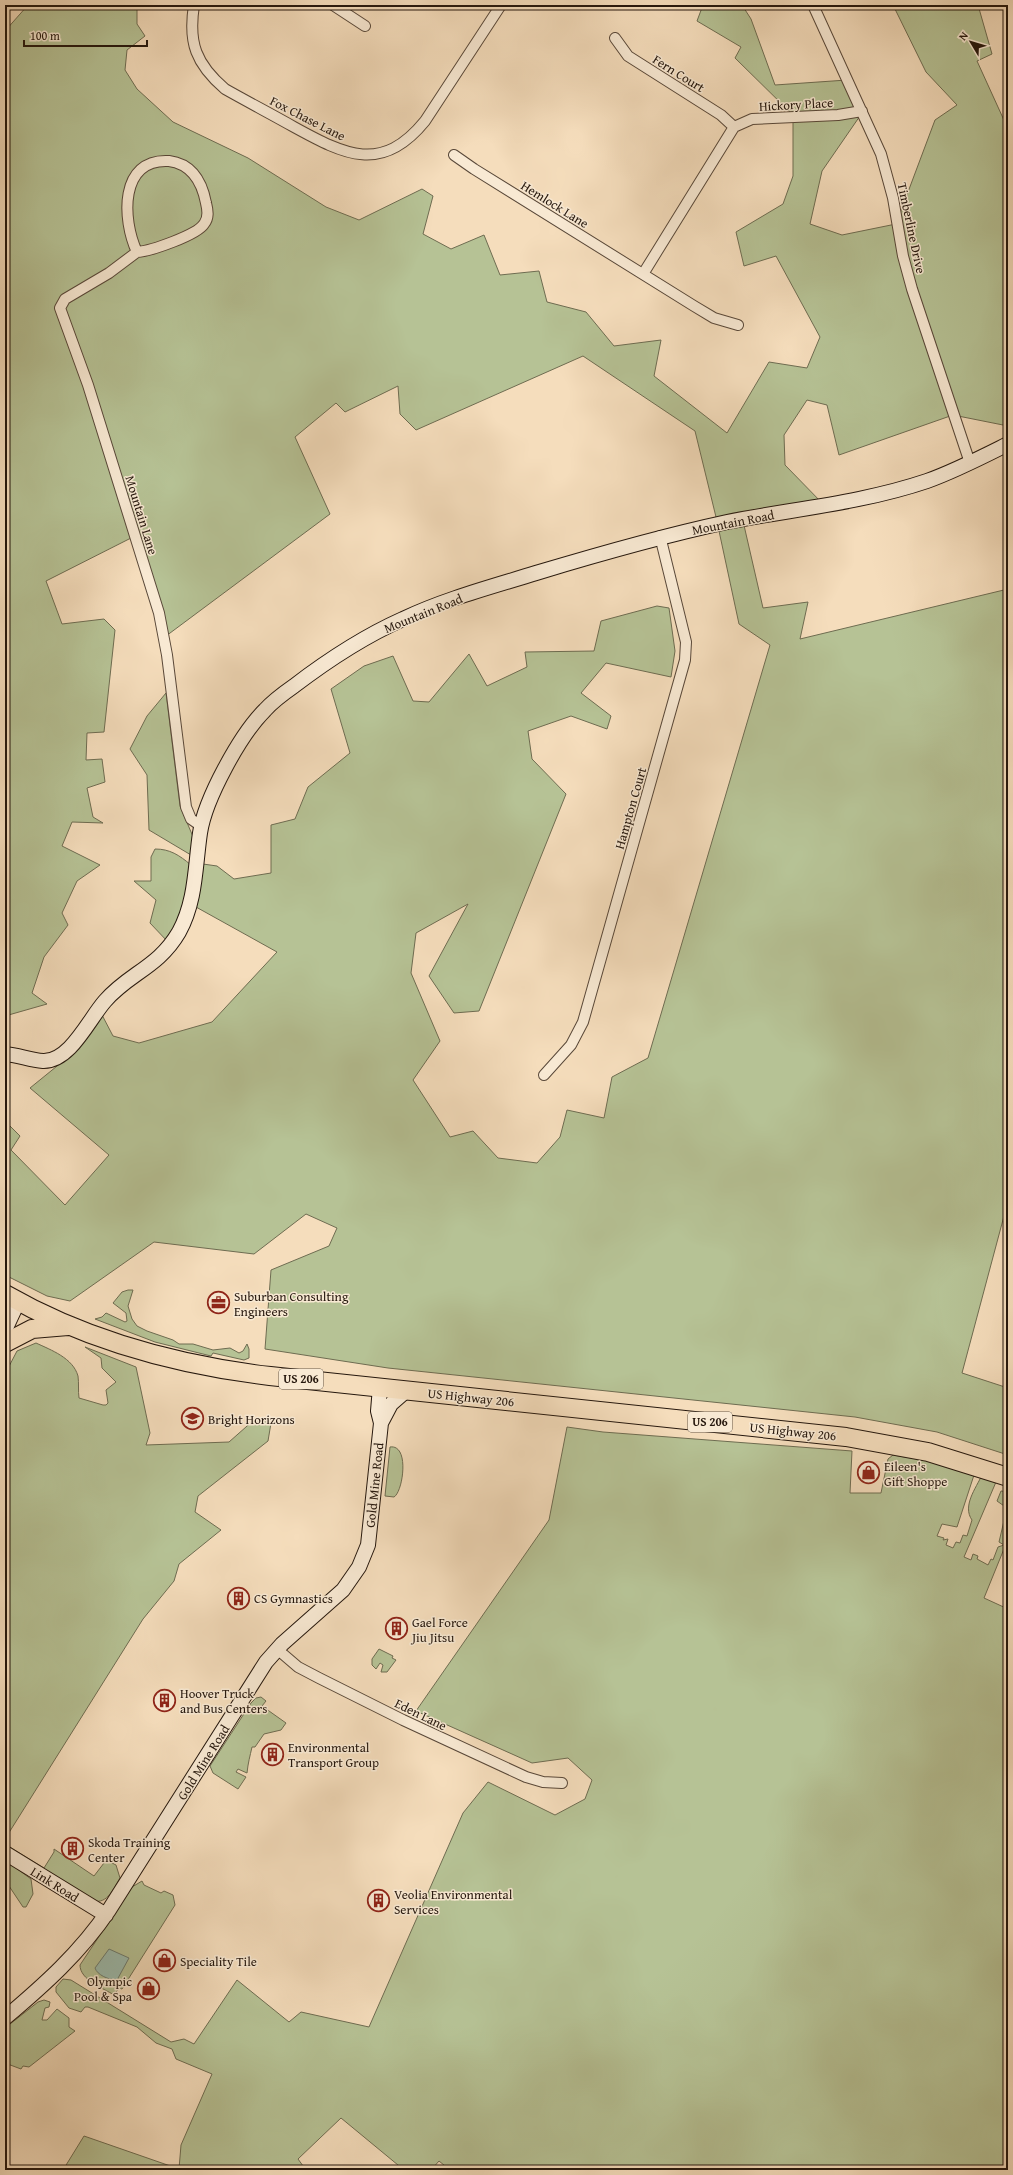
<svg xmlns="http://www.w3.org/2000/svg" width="1013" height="2175" font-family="'Gentium Book Plus',serif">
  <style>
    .green { fill: #b6c295; stroke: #6e6c51 }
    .water { fill: #9cbcae; stroke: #6c7a6e }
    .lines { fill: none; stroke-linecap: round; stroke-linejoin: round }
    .street-casing { stroke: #594839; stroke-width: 12 }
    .secondary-casing { stroke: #25170d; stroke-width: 16 }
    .highway-casing { stroke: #25170d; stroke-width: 20 }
    .street { stroke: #f8e9d3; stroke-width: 10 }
    .secondary { stroke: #f8e9d3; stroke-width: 14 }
    .highway { stroke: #f5ddbc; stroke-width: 18 }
    .labels { text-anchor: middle; stroke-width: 3; stroke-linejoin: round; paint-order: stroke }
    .shield { fill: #f8e9d3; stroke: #645648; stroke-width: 1 }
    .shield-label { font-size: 12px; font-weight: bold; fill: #25170d }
    .street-label { font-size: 13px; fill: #25170d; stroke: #f8e9d3 }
    .poi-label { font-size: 13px; fill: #25170d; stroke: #f8e9d3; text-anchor: start }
  </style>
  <rect width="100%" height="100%" fill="#f5ddbc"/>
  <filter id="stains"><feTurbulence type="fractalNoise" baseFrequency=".005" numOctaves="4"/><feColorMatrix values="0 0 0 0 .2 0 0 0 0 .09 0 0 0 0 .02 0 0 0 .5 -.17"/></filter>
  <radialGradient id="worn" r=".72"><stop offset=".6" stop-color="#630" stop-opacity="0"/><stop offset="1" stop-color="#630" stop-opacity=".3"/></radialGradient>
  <path class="green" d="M 28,5 L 137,5 L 137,24 L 145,36 L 127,50 L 125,70 L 137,89 L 173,122 L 248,158 L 326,207 L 359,220 L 422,189 L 433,196 L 423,234 L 451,249 L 484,235 L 500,275 L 539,271 L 547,302 L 586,312 L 614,346 L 661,340 L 654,376 L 727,433 L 769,362 L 807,368 L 820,337 L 776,256 L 744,266 L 736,232 L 783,204 L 793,176 L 793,115 L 735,58 L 741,47 L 697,21 L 703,5 L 742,5 L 751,19 L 775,85 L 847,80 L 862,113 L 822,171 L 810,224 L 842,235 L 896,224 L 935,120 L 957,105 L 926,72 L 893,5 L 978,5 L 992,54 L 977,61 L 1008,129 L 1008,426 L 953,415 L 839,455 L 827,405 L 807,400 L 784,435 L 785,465 L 824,505 L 743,521 L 763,608 L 808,602 L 800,639 L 1008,589 L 1008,1201 L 962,1373 L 1008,1388 L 1008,1455 L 937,1432 L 855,1417 L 388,1368 L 265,1349 L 271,1270 L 329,1246 L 337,1228 L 306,1214 L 254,1254 L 154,1242 L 70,1301 L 47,1296 L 5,1275 L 5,1121 L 20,1136 L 11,1150 L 65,1205 L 109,1155 L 30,1088 L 78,1049 L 101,1013 L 113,1036 L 139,1043 L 212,1022 L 277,952 L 196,907 L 203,864 L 217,866 L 234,879 L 271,873 L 271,825 L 295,819 L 308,787 L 350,753 L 331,689 L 364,666 L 393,656 L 413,701 L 429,702 L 469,654 L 487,686 L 527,667 L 525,652 L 594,651 L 601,621 L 657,606 L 669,608 L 675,651 L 671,677 L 606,663 L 581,693 L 611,716 L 607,729 L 571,716 L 528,731 L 532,759 L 566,794 L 479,1011 L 454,1013 L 429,976 L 468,904 L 416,933 L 411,973 L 440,1041 L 413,1080 L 450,1137 L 473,1131 L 498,1158 L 537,1163 L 560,1137 L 567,1110 L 604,1118 L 612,1077 L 648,1058 L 770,645 L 739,624 L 716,517 L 695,431 L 583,356 L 416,430 L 400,414 L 398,386 L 345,412 L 336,403 L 295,437 L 330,514 L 162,639 L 133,537 L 46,581 L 62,624 L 104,619 L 115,630 L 104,732 L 87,733 L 86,760 L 102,759 L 105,782 L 87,788 L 93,817 L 103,823 L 72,822 L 62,846 L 100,865 L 77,881 L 62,913 L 68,925 L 44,957 L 32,993 L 47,1004 L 5,1016 L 5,31 Z
    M 166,693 L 180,806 L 194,839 L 191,855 L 149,830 L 147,775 L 130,749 L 147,716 Z
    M 155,849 C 170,849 179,855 191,865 L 183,906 L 168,942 L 150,923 L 156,900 L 134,881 L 151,881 L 151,857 Z
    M 128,1290 L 133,1290 L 128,1306 L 132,1319 L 137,1326 L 147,1331 L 173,1340 L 179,1344 L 193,1344 L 213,1350 L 230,1348 L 239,1353 L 243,1351 L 247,1344 L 249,1349 L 249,1358 L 244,1360 L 213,1353 L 211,1356 L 155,1342 L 95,1319 L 102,1317 L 106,1313 L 125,1322 L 127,1321 L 126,1313 L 113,1303 L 122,1292 Z
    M 36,1343 C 51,1350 73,1358 78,1376 C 79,1383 78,1391 79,1398 L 103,1405 L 106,1405 L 108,1403 L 106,1390 L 116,1382 L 102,1368 L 101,1358 L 85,1347 L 136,1367 L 150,1433 L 146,1445 L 229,1442 L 255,1419 L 271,1423 L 268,1441 L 198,1496 L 195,1512 L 221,1530 L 179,1564 L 174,1581 L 143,1619 L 5,1839 L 5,1374 L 17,1351 Z
    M 567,1427 L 603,1432 L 852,1451 L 850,1493 L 881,1493 L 888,1459 L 893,1455 L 954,1465 L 975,1472 L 957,1527 L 942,1524 L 937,1536 L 944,1538 L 943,1540 L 948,1539 L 946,1545 L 953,1548 L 956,1542 L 960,1543 L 963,1535 L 967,1536 L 972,1520 C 962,1506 976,1488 982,1475 L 996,1482 L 964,1557 L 971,1560 L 973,1554 L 978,1556 L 977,1559 L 988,1565 L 991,1559 L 993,1560 L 998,1547 L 1004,1545 L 999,1542 L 1007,1508 L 997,1501 L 1001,1491 L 1008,1492 L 1008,1539 L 984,1598 L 1008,1609 L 1008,2170 L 450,2170 L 439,2161 L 431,2170 L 404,2170 L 341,2118 L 298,2159 L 306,2170 L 63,2170 L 84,2136 L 179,2169 L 181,2145 L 212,2074 L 176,2059 L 172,2049 L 156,2043 L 137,2027 L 88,2007 L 85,2007 L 81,2012 L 69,2008 L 56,1992 L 56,1987 L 63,1979 L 71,1980 L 171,2042 L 184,2039 L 194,2044 L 237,1980 L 289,2022 L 301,2012 L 369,2027 L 463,1813 L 488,1782 L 555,1815 L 585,1799 L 592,1780 L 568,1758 L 532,1763 L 416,1711 L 549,1520 Z
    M 390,1447 C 410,1444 403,1492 394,1497 L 385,1496 Z
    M 379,1649 L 393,1656 L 392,1658 L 396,1660 L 387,1672 L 381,1672 L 383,1665 L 380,1663 L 376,1669 L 372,1665 L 372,1659 Z
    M 261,1697 L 266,1701 L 262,1706 L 286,1723 L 281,1730 L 264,1734 L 255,1747 L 252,1747 C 250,1756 248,1763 247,1773 L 238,1769 L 236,1772 L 246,1777 L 238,1789 L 213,1773 L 210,1766 L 251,1703 L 256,1698 Z
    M 5,1844 L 44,1868 L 54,1852 L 54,1849 L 94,1876 L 104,1863 L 108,1861 L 116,1865 L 120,1878 C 113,1889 108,1904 93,1901 L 5,1846 Z
    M 5,1860 L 31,1879 L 33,1894 L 26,1907 L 23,1907 L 5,1880 Z
    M 142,1881 L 144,1885 L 161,1893 L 164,1891 L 173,1895 L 175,1905 L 122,1989 L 119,1988 L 114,1995 C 103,1988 80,1980 80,1965 L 132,1887 Z
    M 44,2000 L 50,2002 L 49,2007 L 45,2008 L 42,2020 L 47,2020 L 57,2009 L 69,2018 L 69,2027 L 75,2031 L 29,2067 L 23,2066 L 21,2069 L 5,2063 L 5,2028 L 38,2002 Z"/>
  <path class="water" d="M 109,1949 L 129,1958 L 117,1980 C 109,1980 97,1975 95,1968 Z"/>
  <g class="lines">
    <defs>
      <path id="street" d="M 194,5 C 188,43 196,64 225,89 C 248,102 271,114 294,127 C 345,155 382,174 425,121 L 501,5
        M 333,5 L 365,26
        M 813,5 L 881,154 L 893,198 L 903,256 L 912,289 L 970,463
        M 615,38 L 628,56 L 721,115 L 734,127
        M 454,155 L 474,169 L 694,306 L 714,318 L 738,325
        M 169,161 C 192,164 202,182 206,203 C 208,211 209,218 204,224 C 197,235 151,251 137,252 C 122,220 119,158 169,161 Z
        M 137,252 L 109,273 L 65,299 L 60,308 L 88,385 L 159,613 L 167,655 L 186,807 L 191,819 L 201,826
        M 643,274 L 734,127 L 752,119 L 838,115 L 862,111
        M 544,1075 L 571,1045 L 583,1022 L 685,660 L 686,642 L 660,536
        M 277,1649 L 298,1667 L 319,1678 L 403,1720 L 526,1777 L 543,1782 L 562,1783"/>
      <path id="secondary" d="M 5,1054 C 18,1055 30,1060 43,1061 C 70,1062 89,1019 105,1001 C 129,973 158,968 179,932 C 196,901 195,867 200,833 C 205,799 240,735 265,710 C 273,701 284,693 294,686 C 328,660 365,636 403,619 C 445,599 491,587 536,573 C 599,554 662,536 727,522 C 793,509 862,503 927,481 C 955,471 982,457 1008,444
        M 5,1330 L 18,1302
        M 380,1387 L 378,1411 L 381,1423
        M 5,1853 L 106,1915
        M 5,2018 C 44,1985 80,1953 109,1910 L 266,1662 L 282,1644 L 343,1590 L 359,1567 L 368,1545 L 381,1423 L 391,1404 L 407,1390"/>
      <path id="highway" d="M 5,1294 C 87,1341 177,1365 270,1376 L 846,1437 L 928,1452 L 1008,1477
        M 5,1343 L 32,1329 L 68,1326"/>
    </defs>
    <use href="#street" class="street-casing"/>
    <use href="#secondary" class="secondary-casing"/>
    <use href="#highway" class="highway-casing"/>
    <use href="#street" class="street"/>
    <use href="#secondary" class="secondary"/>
    <use href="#highway" class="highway"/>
  </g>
  <defs>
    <symbol id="office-ring" viewBox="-11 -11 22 22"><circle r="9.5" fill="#f8e9d3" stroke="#8f2418" stroke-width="1.5"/><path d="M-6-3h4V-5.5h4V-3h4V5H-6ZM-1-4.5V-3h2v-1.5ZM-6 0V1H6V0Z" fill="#8f2418"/></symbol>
    <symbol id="school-ring" viewBox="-11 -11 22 22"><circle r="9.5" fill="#f8e9d3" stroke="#8f2418" stroke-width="1.5"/><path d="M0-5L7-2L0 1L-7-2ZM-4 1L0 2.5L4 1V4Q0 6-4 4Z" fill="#8f2418"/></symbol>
    <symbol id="shop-ring" viewBox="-11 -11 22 22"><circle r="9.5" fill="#f8e9d3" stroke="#8f2418" stroke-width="1.5"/><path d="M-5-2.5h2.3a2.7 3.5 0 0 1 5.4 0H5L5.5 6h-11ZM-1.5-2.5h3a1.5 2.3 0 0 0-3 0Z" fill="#8f2418"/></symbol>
    <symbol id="building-ring" viewBox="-11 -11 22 22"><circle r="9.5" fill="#f8e9d3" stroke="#8f2418" stroke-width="1.5"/><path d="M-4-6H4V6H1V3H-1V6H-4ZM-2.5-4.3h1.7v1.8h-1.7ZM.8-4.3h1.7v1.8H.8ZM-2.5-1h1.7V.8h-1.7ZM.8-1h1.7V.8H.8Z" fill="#8f2418"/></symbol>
  </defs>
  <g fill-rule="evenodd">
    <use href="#office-ring" x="206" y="1290" width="25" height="25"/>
    <use href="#school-ring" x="180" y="1406" width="25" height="25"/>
    <use href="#shop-ring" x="856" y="1460" width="25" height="25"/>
    <use href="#building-ring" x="226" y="1586" width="25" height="25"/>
    <use href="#building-ring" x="384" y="1616" width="25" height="25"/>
    <use href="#building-ring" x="152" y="1688" width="25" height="25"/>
    <use href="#building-ring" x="260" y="1742" width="25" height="25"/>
    <use href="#building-ring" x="60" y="1836" width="25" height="25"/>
    <use href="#building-ring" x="366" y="1888" width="25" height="25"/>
    <use href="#shop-ring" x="152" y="1948" width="25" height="25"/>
    <use href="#shop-ring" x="136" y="1976" width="25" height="25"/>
  </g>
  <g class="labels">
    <g class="shield">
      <rect x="279" y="1369" width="44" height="20" rx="3"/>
      <rect x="688" y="1412" width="44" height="20" rx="3"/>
    </g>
    <g class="shield-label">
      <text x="301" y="1383">US 206</text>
      <text x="710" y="1426">US 206</text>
    </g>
    <g class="street-label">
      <text transform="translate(679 73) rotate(32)" y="5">Fern Court</text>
      <text transform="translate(796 104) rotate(-3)" y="5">Hickory Place</text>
      <text transform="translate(308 118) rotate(27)" y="5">Fox Chase Lane</text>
      <text transform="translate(555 204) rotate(32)" y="5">Hemlock Lane</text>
      <text transform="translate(912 228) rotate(78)" y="5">Timberline Drive</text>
      <text transform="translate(142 515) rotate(73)" y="5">Mountain Lane</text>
      <text transform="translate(733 522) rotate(-11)" y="5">Mountain Road</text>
      <text transform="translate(423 613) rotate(-22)" y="5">Mountain Road</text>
      <text transform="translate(630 808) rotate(-74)" y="5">Hampton Court</text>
      <text transform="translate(471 1397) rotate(6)" y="5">US Highway 206</text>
      <text transform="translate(793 1431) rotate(6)" y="5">US Highway 206</text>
      <text transform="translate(374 1485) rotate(-84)" y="5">Gold Mine Road</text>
      <text transform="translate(421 1714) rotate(26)" y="5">Eden Lane</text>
      <text transform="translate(203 1762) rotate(-58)" y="5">Gold Mine Road</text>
      <text transform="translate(55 1884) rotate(32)" y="5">Link Road</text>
    </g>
    <g class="poi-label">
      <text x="234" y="1301">Suburban Consulting<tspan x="234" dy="15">Engineers</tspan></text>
      <text x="208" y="1424">Bright Horizons</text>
      <text x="884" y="1471">Eileen's<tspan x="884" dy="15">Gift Shoppe</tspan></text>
      <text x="254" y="1603">CS Gymnastics</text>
      <text x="412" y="1627">Gael Force<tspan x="412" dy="15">Jiu Jitsu</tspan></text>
      <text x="180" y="1698">Hoover Truck<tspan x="180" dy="15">and Bus Centers</tspan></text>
      <text x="288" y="1752">Environmental<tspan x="288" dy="15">Transport Group</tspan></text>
      <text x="88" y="1847">Skoda Training<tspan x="88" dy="15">Center</tspan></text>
      <text x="394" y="1899">Veolia Environmental<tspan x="394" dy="15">Services</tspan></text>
      <text x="180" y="1966">Speciality Tile</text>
      <text x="132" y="1986" text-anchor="end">Olympic<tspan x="132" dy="15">Pool &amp; Spa</tspan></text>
    </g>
  </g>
  <rect width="1013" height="2175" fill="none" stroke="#f5ddbc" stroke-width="20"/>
  <rect x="6" y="6" width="1001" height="2163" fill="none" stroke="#25170d" stroke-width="2"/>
  <rect x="10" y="10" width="993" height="2155" fill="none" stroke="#25170d"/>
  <g transform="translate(971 42) rotate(308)" stroke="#f8e9d3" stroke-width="3" paint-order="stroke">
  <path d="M0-3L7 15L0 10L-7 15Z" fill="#25170d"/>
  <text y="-6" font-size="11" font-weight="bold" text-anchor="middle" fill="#25170d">N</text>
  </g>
  <path d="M24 40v6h123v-6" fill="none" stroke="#25170d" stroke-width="2"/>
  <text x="30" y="40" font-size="12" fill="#25170d" stroke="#f8e9d3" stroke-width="3" paint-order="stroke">100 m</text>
  <rect width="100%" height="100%" filter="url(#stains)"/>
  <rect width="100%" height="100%" fill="url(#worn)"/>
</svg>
